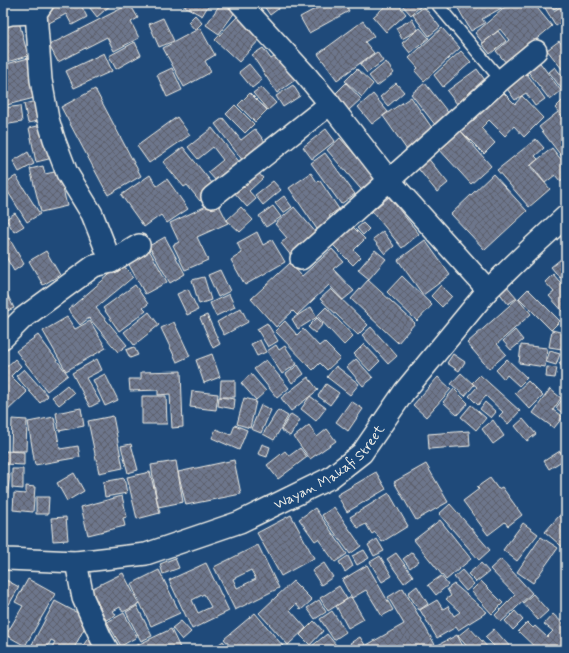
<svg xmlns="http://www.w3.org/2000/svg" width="569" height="653" font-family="Mynerve,sans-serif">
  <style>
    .building { fill: url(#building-cross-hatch); stroke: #f4f1e8; fill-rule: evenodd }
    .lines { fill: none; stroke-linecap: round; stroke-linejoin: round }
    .lane-casing { stroke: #f4f1e8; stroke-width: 14 }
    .street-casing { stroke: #f4f1e8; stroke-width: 24 }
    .lane { stroke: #1f4a7a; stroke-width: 11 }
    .street { stroke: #1f4a7a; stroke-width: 21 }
    .labels { text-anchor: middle; stroke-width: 3.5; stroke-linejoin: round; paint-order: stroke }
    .street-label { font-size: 14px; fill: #f4f1e8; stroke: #1f4a7a }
  </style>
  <defs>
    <pattern id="building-cross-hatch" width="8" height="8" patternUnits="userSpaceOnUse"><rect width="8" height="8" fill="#6d768c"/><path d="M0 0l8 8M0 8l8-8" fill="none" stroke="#5d616c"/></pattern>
  </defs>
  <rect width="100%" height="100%" fill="#1f4a7a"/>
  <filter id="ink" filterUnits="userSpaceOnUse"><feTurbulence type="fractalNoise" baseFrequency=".025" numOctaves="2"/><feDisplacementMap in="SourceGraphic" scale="8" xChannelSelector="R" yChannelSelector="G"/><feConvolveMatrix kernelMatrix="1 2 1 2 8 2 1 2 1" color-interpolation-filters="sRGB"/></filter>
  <g filter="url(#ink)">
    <path class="building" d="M 58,3 L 80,3 L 87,17 L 72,25 L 66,14 L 47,24 L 40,12 Z
      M 86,3 L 111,3 L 112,4 L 97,17 Z
      M 179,3 L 202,3 L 208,6 L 202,16 Z
      M 221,3 L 235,12 L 219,34 L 206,25 Z
      M 262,3 L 280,3 L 282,6 L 270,15 Z
      M 326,3 L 345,3 L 349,11 L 309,33 L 300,17 Z
      M 389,3 L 397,3 L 406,14 L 386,32 L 373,17 Z
      M 402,3 L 420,3 L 422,5 L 411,15 L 401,4 Z
      M 455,3 L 503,3 L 505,6 L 482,19 L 485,23 L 471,31 Z
      M 508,3 L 520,3 L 524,8 L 530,3 L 533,3 L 552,26 L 507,64 L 496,51 L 509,40 L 500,29 L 483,43 L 475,33 L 509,4 Z
      M 542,3 L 548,3 L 554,11 L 566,3 L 566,19 L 556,26 Z
      M 550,3 L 563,3 L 554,9 Z
      M 130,4 L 138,18 L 131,22 L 139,38 L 114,51 L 107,37 L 58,62 L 49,45 Z
      M 424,7 L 440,27 L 429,36 L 413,15 Z
      M 195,15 L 202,23 L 195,30 L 188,22 Z
      M 238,16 L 261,38 L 239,62 L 215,40 Z
      M 18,18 L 28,56 L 3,63 L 3,21 Z
      M 163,18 L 174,41 L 159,47 L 149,24 Z
      M 412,19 L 418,30 L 402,39 L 396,28 Z
      M 363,21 L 374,36 L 365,42 L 374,53 L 337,80 L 318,54 Z
      M 200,28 L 215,55 L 205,61 L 211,72 L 184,87 L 163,48 Z
      M 420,28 L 429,38 L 410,53 L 402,43 Z
      M 442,28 L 460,48 L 424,81 L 415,71 L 418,68 L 409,58 Z
      M 498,31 L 506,41 L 490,54 L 482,44 Z
      M 559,41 L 566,49 L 566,74 L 547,50 Z
      M 135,42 L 141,55 L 116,69 L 109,56 Z
      M 263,48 L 271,59 L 277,55 L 295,80 L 277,93 L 252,55 Z
      M 461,51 L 471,62 L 443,87 L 434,75 Z
      M 377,52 L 383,61 L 367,73 L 360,64 Z
      M 104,53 L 112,71 L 74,88 L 66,71 Z
      M 32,57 L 42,96 L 3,106 L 3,65 Z
      M 538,60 L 561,91 L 550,100 L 526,69 Z
      M 386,62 L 394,73 L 377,86 L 369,76 Z
      M 249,64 L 262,80 L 252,88 L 239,72 Z
      M 555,67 L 566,81 L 566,98 L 562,94 L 564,92 L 549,72 Z
      M 172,68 L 182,90 L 167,97 L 157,75 Z
      M 357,69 L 373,84 L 362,97 L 345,81 Z
      M 477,69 L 487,83 L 457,104 L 447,91 Z
      M 525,71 L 545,99 L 535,106 L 526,93 L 515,100 L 505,86 Z
      M 346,83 L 361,99 L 349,110 L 335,94 Z
      M 396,83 L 404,92 L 388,106 L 380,97 Z
      M 425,83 L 450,115 L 436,126 L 411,94 Z
      M 293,85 L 300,96 L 283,107 L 276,96 Z
      M 261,87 L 276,103 L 268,110 L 253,93 Z
      M 95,89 L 141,176 L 108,195 L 61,107 Z
      M 502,91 L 515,104 L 522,96 L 543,118 L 524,137 L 514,126 L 505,136 L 489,120 L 481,128 L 495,143 L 484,154 L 461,131 Z
      M 250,93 L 267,110 L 255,122 L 238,105 Z
      M 373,94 L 388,112 L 372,124 L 358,107 Z
      M 411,97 L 434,131 L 407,150 L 383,116 Z
      M 40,100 L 44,120 L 28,123 L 24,104 Z
      M 563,100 L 566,104 L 566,115 L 563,117 L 555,108 Z
      M 235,105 L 254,124 L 245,133 L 226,114 Z
      M 20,106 L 22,122 L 3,125 L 3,108 Z
      M 558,112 L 566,123 L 566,162 L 539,127 Z
      M 177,117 L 190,135 L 149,163 L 137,146 Z
      M 223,118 L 241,140 L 255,129 L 266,143 L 243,161 L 215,124 Z
      M 46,124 L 53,158 L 36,162 L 29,128 Z
      M 212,128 L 241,164 L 218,183 L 208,172 L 223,160 L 213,147 L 198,159 L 188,147 Z
      M 326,129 L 335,141 L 312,159 L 303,147 Z
      M 459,129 L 491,166 L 471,184 L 438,148 Z
      M 340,138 L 380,183 L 366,195 L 327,150 Z
      M 536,139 L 544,148 L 535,156 L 538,159 L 530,166 L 550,189 L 529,207 L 497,170 Z
      M 183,147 L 216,188 L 200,201 L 187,185 L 184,187 L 163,162 Z
      M 552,148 L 566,166 L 566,177 L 560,181 L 555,175 L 545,183 L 531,165 Z
      M 28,152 L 34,164 L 19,172 L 13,161 Z
      M 325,153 L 355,194 L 341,204 L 311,163 Z
      M 427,157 L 448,183 L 437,192 L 416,166 Z
      M 43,166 L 45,174 L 59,171 L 67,206 L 41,212 L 30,169 Z
      M 256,170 L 263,178 L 249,191 L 256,199 L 247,207 L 233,191 Z
      M 311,173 L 317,182 L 320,181 L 339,209 L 329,216 L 335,225 L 321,235 L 289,188 Z
      M 493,174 L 527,211 L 485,250 L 451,214 Z
      M 150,175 L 157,186 L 167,179 L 188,209 L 167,223 L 161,215 L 144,227 L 121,195 Z
      M 16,176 L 40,214 L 27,222 L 3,184 Z
      M 273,181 L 281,190 L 263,205 L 255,195 Z
      M 284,196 L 292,207 L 283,213 L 275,203 Z
      M 389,197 L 419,234 L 402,248 L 372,211 Z
      M 217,201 L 228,223 L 197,237 L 208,260 L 185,270 L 173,245 L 179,242 L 170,223 Z
      M 273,206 L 281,217 L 266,227 L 259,216 Z
      M 241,207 L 253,220 L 240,232 L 227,220 Z
      M 294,207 L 318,235 L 292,257 L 281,243 L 287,238 L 275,224 Z
      M 15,213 L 24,226 L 14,232 L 6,219 Z
      M 363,223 L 369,229 L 363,235 L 357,228 Z
      M 352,226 L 365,239 L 354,250 L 361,257 L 353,265 L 333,245 Z
      M 383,231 L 394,246 L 385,254 L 373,239 Z
      M 257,232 L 263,245 L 272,240 L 285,262 L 245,285 L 231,260 L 242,253 L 237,243 Z
      M 165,237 L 185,274 L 170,283 L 149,246 Z
      M 9,238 L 24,264 L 14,271 L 3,252 L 3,242 Z
      M 425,240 L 450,275 L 423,295 L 398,260 Z
      M 332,249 L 343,261 L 333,269 L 354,291 L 343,300 L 329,285 L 297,315 L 293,311 L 276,327 L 251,299 L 290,263 L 302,276 Z
      M 149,250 L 167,282 L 145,294 L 127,261 Z
      M 375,250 L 386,259 L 369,279 L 358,270 Z
      M 46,251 L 60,275 L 43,285 L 29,261 Z
      M 566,255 L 566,272 L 560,278 L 551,267 Z
      M 122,264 L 133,277 L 96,308 L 127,345 L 118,352 L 89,318 L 80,325 L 68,310 Z
      M 220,270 L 230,291 L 218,297 L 208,275 Z
      M 553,274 L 566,289 L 566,315 L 549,296 L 554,292 L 545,282 Z
      M 402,276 L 432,305 L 417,321 L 387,292 Z
      M 204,277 L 211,300 L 199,304 L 192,280 Z
      M 368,280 L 415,323 L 398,343 L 351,299 Z
      M 135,285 L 148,304 L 143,308 L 146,311 L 119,331 L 103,308 Z
      M 441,285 L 452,296 L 442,307 L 431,296 Z
      M 506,285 L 517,298 L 508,304 L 498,291 Z
      M 3,286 L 14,308 L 3,313 Z
      M 188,289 L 198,310 L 187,315 L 177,294 Z
      M 331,289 L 368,325 L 358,335 L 320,299 Z
      M 528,289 L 560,321 L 551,330 L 519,298 Z
      M 229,294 L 235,307 L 216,316 L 210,303 Z
      M 518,298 L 531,314 L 497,344 L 506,354 L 489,369 L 467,343 Z
      M 311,307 L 317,317 L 298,329 L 292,319 Z
      M 326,307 L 353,336 L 344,345 L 317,316 Z
      M 241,308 L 248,322 L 224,335 L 217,322 Z
      M 149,312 L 159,325 L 134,345 L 124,332 Z
      M 207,315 L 220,344 L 213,348 L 200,318 Z
      M 67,317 L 75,329 L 90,321 L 106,348 L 66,371 L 43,331 Z
      M 317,318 L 323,324 L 315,333 L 308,327 Z
      M 285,321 L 297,335 L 303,329 L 319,346 L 324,342 L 340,358 L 327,370 L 320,363 L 313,370 L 275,331 Z
      M 174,322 L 190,356 L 177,362 L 161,328 Z
      M 267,323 L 278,341 L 268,347 L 257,329 Z
      M 371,327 L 397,356 L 388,364 L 362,335 Z
      M 515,330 L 523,340 L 511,350 L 503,341 Z
      M 552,330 L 564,333 L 562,349 L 549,347 Z
      M 38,335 L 68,375 L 47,391 L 16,351 Z
      M 260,340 L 266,352 L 257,356 L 251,344 Z
      M 364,344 L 380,361 L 370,371 L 354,354 Z
      M 276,345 L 279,350 L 285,346 L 297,364 L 282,374 L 267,351 Z
      M 521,345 L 547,348 L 545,367 L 519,363 Z
      M 134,347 L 138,355 L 130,358 L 126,350 Z
      M 550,351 L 560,354 L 556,365 L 546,362 Z
      M 212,354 L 220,377 L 204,383 L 196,360 Z
      M 453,354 L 465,362 L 459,371 L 447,363 Z
      M 566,358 L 566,368 L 564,370 L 559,363 Z
      M 15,359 L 21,366 L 11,376 L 27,392 L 3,415 L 3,370 Z
      M 97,359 L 102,370 L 86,378 L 100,402 L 90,407 L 72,373 Z
      M 356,359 L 373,378 L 363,386 L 347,367 Z
      M 507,359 L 527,378 L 519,386 L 507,375 L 504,379 L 496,370 Z
      M 266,360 L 289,388 L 277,398 L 254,369 Z
      M 298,365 L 304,374 L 292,383 L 286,374 Z
      M 336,366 L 359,384 L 350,395 L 327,377 Z
      M 547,367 L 557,368 L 555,378 L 546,377 Z
      M 24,369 L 48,396 L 40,403 L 16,376 Z
      M 181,371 L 183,427 L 172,428 L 170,394 L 158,395 L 158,390 L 130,391 L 129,379 L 141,379 L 141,372 Z
      M 461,373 L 474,385 L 465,396 L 451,384 Z
      M 105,374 L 118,400 L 105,406 L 93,380 Z
      M 251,374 L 266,391 L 256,400 L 241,383 Z
      M 480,375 L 520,411 L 508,424 L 499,416 L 503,412 L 486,396 L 478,405 L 469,396 L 477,387 L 472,383 Z
      M 308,377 L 318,390 L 291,411 L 281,398 Z
      M 438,377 L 451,389 L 426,417 L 413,405 Z
      M 221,380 L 235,380 L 235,397 L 220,397 Z
      M 528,381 L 543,396 L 530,409 L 515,393 Z
      M 326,384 L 339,393 L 330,405 L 318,396 Z
      M 67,385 L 74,393 L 59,405 L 52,397 Z
      M 454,389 L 468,403 L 457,415 L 443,402 Z
      M 550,389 L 561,398 L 553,410 L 563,417 L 554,428 L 533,413 Z
      M 192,391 L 218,394 L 216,410 L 190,407 Z
      M 566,394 L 566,416 L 556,408 Z
      M 142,396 L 166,396 L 167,424 L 142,424 Z
      M 310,396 L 326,408 L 316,421 L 301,409 Z
      M 219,397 L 235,399 L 234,409 L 218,406 Z
      M 244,398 L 256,401 L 250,428 L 237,424 Z
      M 351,401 L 363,409 L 348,431 L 336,422 Z
      M 485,402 L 496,412 L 491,418 L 480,409 Z
      M 261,405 L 271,410 L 261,433 L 251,429 Z
      M 471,405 L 486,418 L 476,430 L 461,417 Z
      M 81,408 L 84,426 L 59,431 L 56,413 Z
      M 278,410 L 288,416 L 274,440 L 263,434 Z
      M 291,414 L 300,420 L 290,436 L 281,430 Z
      M 113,416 L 123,468 L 99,473 L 88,421 Z
      M 54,417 L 60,449 L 78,446 L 80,457 L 35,465 L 28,422 Z
      M 12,419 L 27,420 L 26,451 L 11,451 Z
      M 523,419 L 536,434 L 527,441 L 515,426 Z
      M 493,420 L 504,436 L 493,444 L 482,429 Z
      M 235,425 L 247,430 L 239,450 L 212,438 L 216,429 L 231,435 Z
      M 309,425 L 317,437 L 327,429 L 336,441 L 310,459 L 294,437 Z
      M 469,431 L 470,446 L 429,449 L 428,434 Z
      M 131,444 L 138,470 L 128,473 L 121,446 Z
      M 262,444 L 270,447 L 267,457 L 258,454 Z
      M 300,448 L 307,457 L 278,479 L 267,465 L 285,451 L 289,456 Z
      M 3,451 L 24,452 L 24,465 L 3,464 Z
      M 560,451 L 565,459 L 549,469 L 544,461 Z
      M 234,460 L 241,494 L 186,505 L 178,472 Z
      M 176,461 L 183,502 L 158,507 L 151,465 Z
      M 426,464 L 448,502 L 416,520 L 394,482 Z
      M 12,469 L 23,469 L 23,489 L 12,488 Z
      M 150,472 L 160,513 L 137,519 L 127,477 Z
      M 376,472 L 386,489 L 347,512 L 337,495 Z
      M 3,473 L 10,474 L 4,521 L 3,521 Z
      M 74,473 L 84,491 L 67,501 L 57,483 Z
      M 124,478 L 127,493 L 105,497 L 103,482 Z
      M 490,478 L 498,489 L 502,487 L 522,515 L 508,526 L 505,522 L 488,535 L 463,501 L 479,489 L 477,487 Z
      M 26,486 L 35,487 L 33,512 L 13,510 L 14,493 L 26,494 Z
      M 389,493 L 408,526 L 382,542 L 375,532 L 372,534 L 366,524 L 358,528 L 350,517 Z
      M 122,496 L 127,517 L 123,518 L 125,526 L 88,535 L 81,507 Z
      M 36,497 L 49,497 L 48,514 L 36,514 Z
      M 450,504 L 490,550 L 479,560 L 439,514 Z
      M 334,507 L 361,546 L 350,554 L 322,515 Z
      M 315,508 L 347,554 L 335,562 L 318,539 L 315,541 L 299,519 Z
      M 566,508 L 566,550 L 545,532 Z
      M 291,515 L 314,558 L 281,576 L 257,533 Z
      M 66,517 L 68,540 L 53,541 L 51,518 Z
      M 440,520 L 471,559 L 446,580 L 414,540 Z
      M 523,523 L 538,534 L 517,561 L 503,550 Z
      M 541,537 L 558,548 L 533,583 L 517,572 Z
      M 377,539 L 384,551 L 374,556 L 368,545 Z
      M 258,545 L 279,588 L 235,610 L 214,567 ZM 251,570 L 256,579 L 237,588 L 233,579 Z
      M 364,550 L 369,558 L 357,565 L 352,556 Z
      M 412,552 L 419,561 L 410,568 L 403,559 Z
      M 396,553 L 413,576 L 404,583 L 387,559 Z
      M 348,556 L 353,566 L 345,572 L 339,562 Z
      M 380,556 L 392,576 L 382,582 L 370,562 Z
      M 175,558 L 179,568 L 163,574 L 160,564 Z
      M 501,559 L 532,593 L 501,622 L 495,615 L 515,595 L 490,569 Z
      M 206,563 L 229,611 L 192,629 L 169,580 ZM 204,594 L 211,607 L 198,613 L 192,600 Z
      M 324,563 L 333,577 L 321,585 L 312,571 Z
      M 481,563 L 489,572 L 476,582 L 468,574 Z
      M 367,565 L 393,610 L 382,616 L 366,590 L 352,598 L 342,580 Z
      M 159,570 L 180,613 L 151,626 L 131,584 Z
      M 462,570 L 474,584 L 466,591 L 454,577 Z
      M 123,573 L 139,604 L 123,612 L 120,607 L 113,611 L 116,615 L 106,620 L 91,589 Z
      M 441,576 L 448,585 L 436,595 L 428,585 Z
      M 28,579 L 55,594 L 25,646 L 6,635 L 23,606 L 15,602 Z
      M 6,580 L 19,587 L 3,615 L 3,586 Z
      M 293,581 L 312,600 L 301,610 L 296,604 L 290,610 L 306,628 L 288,645 L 259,613 Z
      M 481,581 L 503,603 L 492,614 L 471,591 Z
      M 454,584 L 487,612 L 458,630 L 456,627 L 437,638 L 420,610 L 437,600 L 443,609 L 448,606 L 454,616 L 460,612 L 446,599 L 451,596 L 447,589 Z
      M 339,586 L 347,599 L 328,611 L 320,598 Z
      M 417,586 L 428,604 L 419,610 L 408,593 Z
      M 403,588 L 438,650 L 358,650 L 404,624 L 388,597 Z
      M 533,594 L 548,611 L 538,620 L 523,603 Z
      M 351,597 L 364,619 L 348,628 L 336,606 Z
      M 319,600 L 326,612 L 315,619 L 307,608 Z
      M 55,601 L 89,619 L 73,650 L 50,650 L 55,642 L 51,640 L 46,650 L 29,650 Z
      M 137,606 L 152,636 L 141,641 L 126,612 Z
      M 332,611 L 346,632 L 334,640 L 320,619 Z
      M 515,611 L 523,620 L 513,630 L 505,621 Z
      M 124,613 L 137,637 L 121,646 L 107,622 Z
      M 255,613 L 283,646 L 279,650 L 252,650 L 247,645 L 245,646 L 248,650 L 234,650 L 224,639 Z
      M 553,614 L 566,626 L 566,641 L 557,650 L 538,650 L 518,631 L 527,622 L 533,628 L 535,626 L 547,637 L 553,631 L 544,624 Z
      M 181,621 L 191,632 L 182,640 L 172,628 Z
      M 314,621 L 323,631 L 310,645 L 300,635 Z
      M 469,627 L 490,650 L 470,650 L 458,636 Z
      M 171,629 L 181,650 L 127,650 Z
      M 494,629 L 513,650 L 496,650 L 497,649 L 485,637 Z
      M 91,634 L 101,641 L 95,650 L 80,650 Z
      M 327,634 L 336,645 L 330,650 L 307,650 Z
      M 457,635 L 465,650 L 441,650 L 438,645 Z
      M 360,637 L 365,645 L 356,650 L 354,650 L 350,643 Z
      M 223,641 L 230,650 L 213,650 L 213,649 Z"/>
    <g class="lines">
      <defs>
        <path id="lane" d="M 436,3 L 501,80"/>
        <g id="street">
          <path d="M 240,3 L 305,74 L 330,104 L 389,180 L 488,290"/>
          <path d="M 3,16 L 11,14 L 36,13"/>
          <path d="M 212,197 L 330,104"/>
          <path d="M 301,259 L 501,80 L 536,51"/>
          <path d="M 111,262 L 139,245"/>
          <path d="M 3,338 L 23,318 L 94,266 L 111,262 L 92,214 L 67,173 L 54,139 L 48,119 L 41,80 L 36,13 L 43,3"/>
          <path id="s1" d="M 3,558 L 7,559 L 76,562 L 146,554 L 240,522 L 330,478 L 362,453 L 404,392 L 488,290 L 527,252 L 566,216"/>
          <path d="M 76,562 L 83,598 L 101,638 L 108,650"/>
        </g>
      </defs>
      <use href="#lane" class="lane-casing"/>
      <use href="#street" class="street-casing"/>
      <use href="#lane" class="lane"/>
      <use href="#street" class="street"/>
    </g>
  </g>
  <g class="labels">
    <g class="street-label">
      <text dy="5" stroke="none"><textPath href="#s1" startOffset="349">Wayan Makafi Street</textPath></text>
    </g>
  </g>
  <rect width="569" height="653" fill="none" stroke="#1f4a7a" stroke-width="16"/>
  <rect x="8" y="8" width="553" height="637" fill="none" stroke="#f4f1e8" stroke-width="1.5" filter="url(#ink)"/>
</svg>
